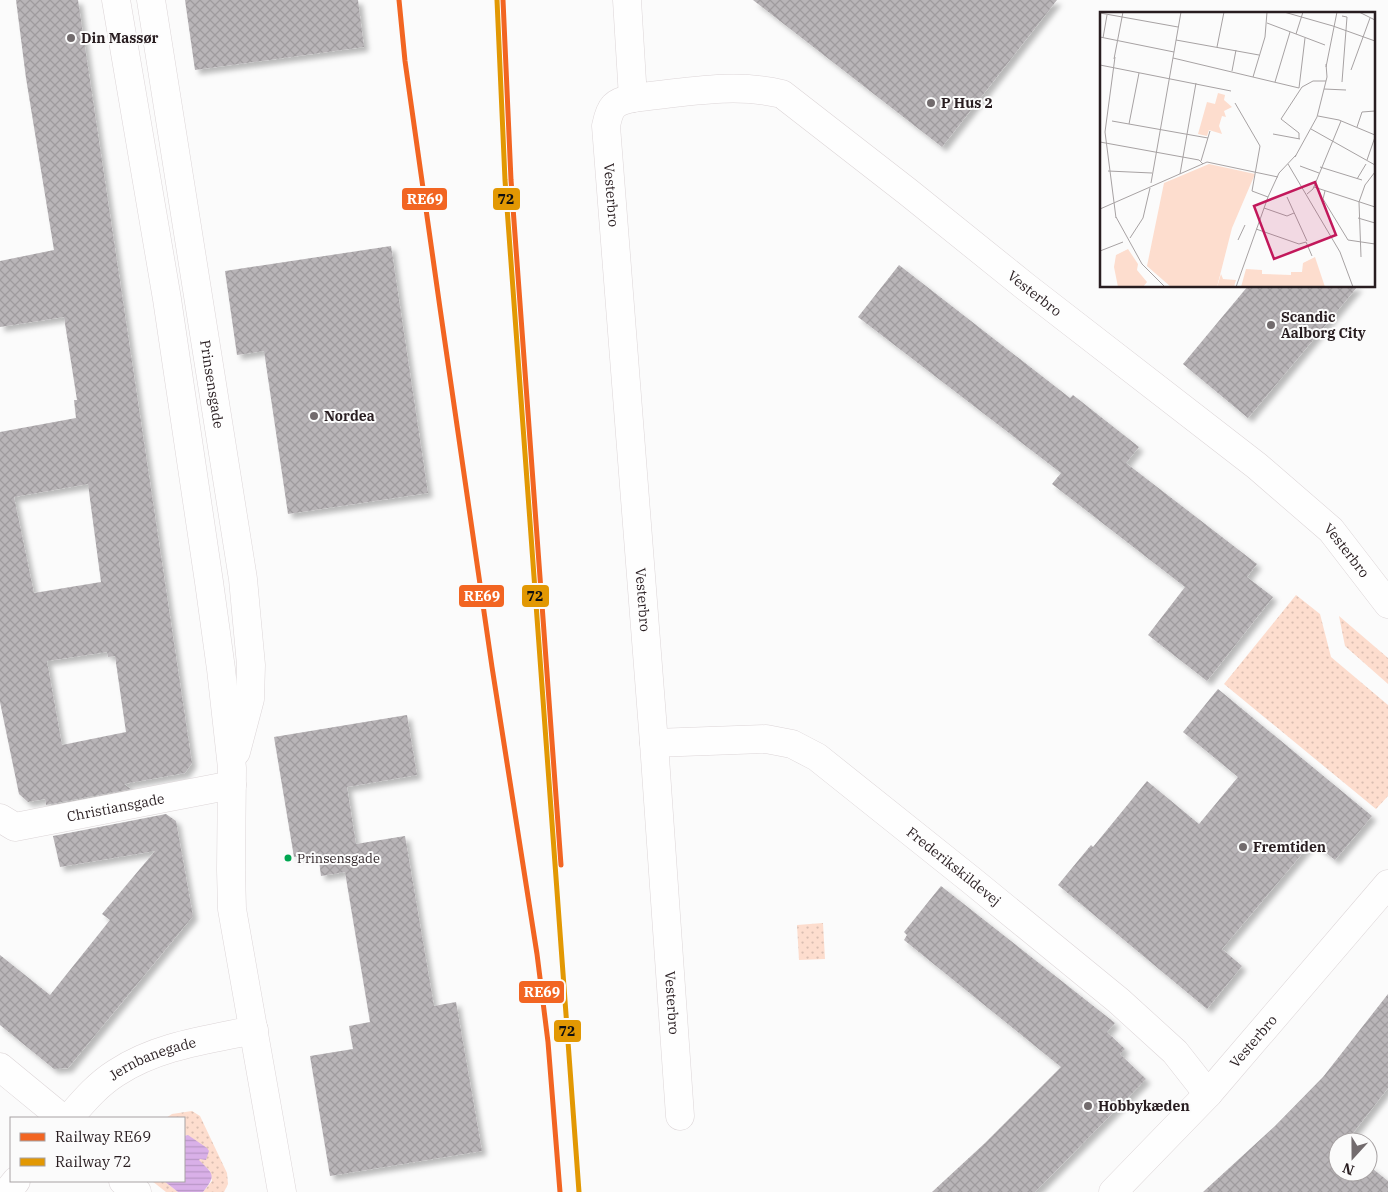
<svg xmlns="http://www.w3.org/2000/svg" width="1388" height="1192" font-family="'IBM Plex Serif',serif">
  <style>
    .grass { fill: url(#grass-dots) }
    .water { fill: url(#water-rules) }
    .building { fill: url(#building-cross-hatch); fill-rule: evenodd; filter: url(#shadow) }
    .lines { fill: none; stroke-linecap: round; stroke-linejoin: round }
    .street-casing { stroke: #dcd5d7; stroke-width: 29 }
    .secondary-casing { stroke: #dcd5d7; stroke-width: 29 }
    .street { stroke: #fefefe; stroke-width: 28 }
    .secondary { stroke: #fefefe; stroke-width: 28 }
    .rail-1-casing { stroke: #fbfbfb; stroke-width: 9 }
    .rail-2-casing { stroke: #fbfbfb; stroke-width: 9 }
    .rail-1 { stroke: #f26522; stroke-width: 5 }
    .rail-2 { stroke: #e29803; stroke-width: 5 }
    .poi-dot { fill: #726b6d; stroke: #fbfbfb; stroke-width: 2 }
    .bus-dot { fill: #00a651; stroke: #fbfbfb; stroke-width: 2 }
    .labels { text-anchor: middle; stroke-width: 4; stroke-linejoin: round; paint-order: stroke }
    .bus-label { font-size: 13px; fill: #281d20; stroke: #fbfbfb; text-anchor: start }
    .poi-label { font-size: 14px; font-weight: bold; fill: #281d20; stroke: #fbfbfb; text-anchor: start }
    .street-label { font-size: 14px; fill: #281d20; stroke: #fbfbfb }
    .inset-road { fill: none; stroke: #a7a2a3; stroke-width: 1 }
    .view { fill: #c2185b; fill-opacity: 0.15; stroke: #c2185b; stroke-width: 2.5 }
    .inset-edge { fill: none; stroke: #281d20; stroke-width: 2.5 }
    .line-badge { stroke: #fbfbfb; stroke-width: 2 }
    .badge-label { font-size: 14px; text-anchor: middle; font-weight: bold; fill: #fff }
    .pale-badge-label { font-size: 14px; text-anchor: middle; font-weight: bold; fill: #111 }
  </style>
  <defs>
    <pattern id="grass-dots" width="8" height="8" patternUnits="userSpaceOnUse" patternTransform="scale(1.25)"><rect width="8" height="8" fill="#fdddce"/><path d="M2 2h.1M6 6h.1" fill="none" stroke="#d9bdb1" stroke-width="1.8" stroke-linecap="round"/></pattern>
    <pattern id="water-rules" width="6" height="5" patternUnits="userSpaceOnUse" patternTransform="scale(1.25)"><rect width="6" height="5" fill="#d9b0e8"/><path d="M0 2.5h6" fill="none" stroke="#ba97c7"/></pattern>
    <pattern id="building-cross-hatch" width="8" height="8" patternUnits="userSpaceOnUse" patternTransform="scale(1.25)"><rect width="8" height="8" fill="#b9b5b8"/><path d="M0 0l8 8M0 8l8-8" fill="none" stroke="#9f9b9e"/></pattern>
    <filter id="shadow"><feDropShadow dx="4.5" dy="4.5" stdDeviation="2.5" flood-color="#0004"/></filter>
  </defs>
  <rect width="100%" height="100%" fill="#fbfbfb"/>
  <path class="grass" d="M 1296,595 L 1320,614 L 1331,657 L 1388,705 L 1388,796 L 1376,809 L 1224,684 Z
    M 1339,616 L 1388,658 L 1388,684 L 1345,646 Z
    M 823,923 L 825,959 L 799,960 L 797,925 Z
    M 192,1111 L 200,1116 L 227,1173 L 228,1184 L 224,1192 L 203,1192 L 212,1181 L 210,1171 L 198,1160 L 200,1158 L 188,1135 L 184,1136 L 184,1118 L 166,1118 L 172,1114 Z
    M 152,1181 L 164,1181 L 178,1192 L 166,1192 Z"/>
  <path class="water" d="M 188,1135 L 207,1148 L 209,1151 L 206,1160 L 200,1159 L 199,1160 C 213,1174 217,1175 203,1192 L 178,1192 L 164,1181 L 184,1181 L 184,1136 Z"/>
  <path class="building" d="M 16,0 L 78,0 L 192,763 L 185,773 L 124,784 L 131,789 L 46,805 L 45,799 L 28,802 L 19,794 L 0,702 L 0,432 L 76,418 L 74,400 L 77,400 L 64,317 L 0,327 L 0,261 L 54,250 L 26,78 ZM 88,484 L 101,582 L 34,593 L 14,497 ZM 107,652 L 108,657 L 115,656 L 126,732 L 62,745 L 47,661 Z
    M 185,0 L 358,0 L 364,47 L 195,70 Z
    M 753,0 L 1057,0 L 942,147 Z
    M 391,246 L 428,493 L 288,514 L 264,351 L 237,355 L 225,271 Z
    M 899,265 L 1070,398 L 1073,395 L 1139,447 L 1126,463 L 1257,564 L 1247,577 L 1273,597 L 1207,681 L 1148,635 L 1185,587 L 1052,484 L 1061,473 L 858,317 Z
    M 1248,286 L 1358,286 L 1248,418 L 1183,364 Z
    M 1218,689 L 1372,816 L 1335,860 L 1312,842 L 1222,949 L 1242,966 L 1207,1009 L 1058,885 L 1091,845 L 1093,847 L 1147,781 L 1199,824 L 1238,777 L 1183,732 Z
    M 407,715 L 417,775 L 347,787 L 356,844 L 405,836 L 434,1006 L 456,1002 L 482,1151 L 330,1176 L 310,1056 L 353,1049 L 349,1026 L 370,1022 L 345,872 L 321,876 L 318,853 L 294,857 L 274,737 Z
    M 166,814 L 176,821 L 193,916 L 68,1068 L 54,1069 L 0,1025 L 0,955 L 50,995 L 110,920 L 102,914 L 155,851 L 60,867 L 53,836 Z
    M 941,886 L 1115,1023 L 1107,1032 L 1125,1049 L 1120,1054 L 1146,1079 L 1035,1192 L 932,1192 L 985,1143 L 1061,1067 L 904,940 L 907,935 L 904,932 Z
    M 1388,994 L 1388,1088 L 1346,1142 L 1338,1142 L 1338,1172 L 1368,1172 L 1368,1165 L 1388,1181 L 1388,1192 L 1203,1192 L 1275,1126 L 1323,1077 Z"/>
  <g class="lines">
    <defs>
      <g id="street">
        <path id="s1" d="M 627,0 L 633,98 C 681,93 735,82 782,94 L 908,192 L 1026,287 L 1257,466 L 1331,530 L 1388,604"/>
        <path id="s2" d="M 633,98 C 614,102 610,106 606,126 L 654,743 L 680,1116"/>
        <path id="s3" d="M 654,743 L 766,739 L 792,744 L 817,757 L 971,880 L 1119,1001 L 1175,1052 L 1208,1094"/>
        <path id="s4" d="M 0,818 L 15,827 L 232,785"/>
        <path d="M 0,1067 L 62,1118"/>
        <path id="s5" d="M 69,1118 C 83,1102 97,1085 116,1073 C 157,1046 206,1040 254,1030"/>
        <path d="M 123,1181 L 137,1192"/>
        <path d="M 7,1192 L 16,1181"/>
      </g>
      <g id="secondary">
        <path d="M 116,0 L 167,299 L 209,582 L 221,669 L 232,768 L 231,870 L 232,909 L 282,1192"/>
        <path id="s6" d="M 151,0 L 243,579 L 251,665 L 250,699 L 236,752"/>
        <path id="s7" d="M 1113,1192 L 1208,1094 L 1388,884"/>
      </g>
    </defs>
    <use href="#street" class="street-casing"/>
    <use href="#secondary" class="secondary-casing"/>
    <use href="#street" class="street"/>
    <use href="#secondary" class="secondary"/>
    <defs>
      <path id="rail-1" d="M 399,0 L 405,61 L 440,308 L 492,667 L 537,954 L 548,1042 L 560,1192
        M 503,0 L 511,180 L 561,865"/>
      <path id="rail-2" d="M 497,0 L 505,180 L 579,1192"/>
    </defs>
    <use href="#rail-1" class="rail-1-casing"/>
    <use href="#rail-2" class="rail-2-casing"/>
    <use href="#rail-1" class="rail-1"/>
    <use href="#rail-2" class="rail-2"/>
  </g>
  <g class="poi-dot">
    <circle cx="71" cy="38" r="5"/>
    <circle cx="931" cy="103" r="5"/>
    <circle cx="1271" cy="325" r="5"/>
    <circle cx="314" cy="416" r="5"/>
    <circle cx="1243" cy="847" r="5"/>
    <circle cx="1088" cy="1106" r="5"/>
  </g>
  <circle class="bus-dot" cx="288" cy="858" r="4.5"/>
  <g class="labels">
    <g class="bus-label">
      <text x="297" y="863">Prinsensgade</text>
    </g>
    <g class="poi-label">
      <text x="81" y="43">Din Massør</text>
      <text x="941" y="108">P Hus 2</text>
      <text x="1281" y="322">Scandic<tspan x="1281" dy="16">Aalborg City</tspan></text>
      <text x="324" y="421">Nordea</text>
      <text x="1253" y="852">Fremtiden</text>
      <text x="1098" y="1111">Hobbykæden</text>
    </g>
    <g class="street-label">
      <text dy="5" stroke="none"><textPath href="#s2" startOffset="112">Vesterbro</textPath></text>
      <text dy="5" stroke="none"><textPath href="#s1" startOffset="570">Vesterbro</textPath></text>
      <text dy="5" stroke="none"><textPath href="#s6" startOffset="389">Prinsensgade</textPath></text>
      <text dy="5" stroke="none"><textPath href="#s1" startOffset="975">Vesterbro</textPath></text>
      <text dy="5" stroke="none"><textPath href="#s2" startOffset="518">Vesterbro</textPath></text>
      <text dy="5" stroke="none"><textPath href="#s4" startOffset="120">Christiansgade</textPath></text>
      <text dy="5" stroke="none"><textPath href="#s3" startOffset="342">Frederikskildevej</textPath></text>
      <text dy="5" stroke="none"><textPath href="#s2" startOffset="922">Vesterbro</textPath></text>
      <text dy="5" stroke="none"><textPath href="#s7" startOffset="206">Vesterbro</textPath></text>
      <text dy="5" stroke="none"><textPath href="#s5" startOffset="105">Jernbanegade</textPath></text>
    </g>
  </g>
  <g transform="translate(1100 12)">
    <rect width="275" height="275" fill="#fbfbfb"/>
    <path d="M 118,81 L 125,83 L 124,88 L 132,95 L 124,99 L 126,105 L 122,104 L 119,114 L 122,122 L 109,118 L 107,124 L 98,122 L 107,90 L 115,92 ZM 28,237 L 38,252 L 37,258 L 47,270 L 43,275 L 18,275 L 14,255 L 16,243 ZM 215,245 L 225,275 L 141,275 L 146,257 L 162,258 L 162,262 L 191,263 L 191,260 L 202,260 L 203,251 ZM 121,262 L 123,267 L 136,268 L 134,275 L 117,275 Z" fill="#fdddce"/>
    <path d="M 109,152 L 155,162 L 132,216 L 117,275 L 71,275 L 47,254 L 64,171 Z" fill="#fdddce"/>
    <path class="inset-road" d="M 184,0 L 233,14M 259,0 L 275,8M 0,1 L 78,15M 167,11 L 225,33M 233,14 L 275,29M 196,22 L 203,0M 0,25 L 74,40M 3,26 L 7,3M 76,28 L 159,43M 117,35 L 124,0M 15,45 L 5,120 L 16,206M 73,46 L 199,76 L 205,26M 14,47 L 23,0M 0,53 L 131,79M 226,55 L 237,0M 251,58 L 270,6M 132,59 L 136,38M 153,65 L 165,25 L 167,0M 175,70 L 190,20M 242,70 L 247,5 L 242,4M 224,77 L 246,78M 135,91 L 160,134 L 152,179 L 168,185M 218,104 L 239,108 L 275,123M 12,109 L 108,126M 29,112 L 39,61M 257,115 L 262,100 L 275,99M 211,117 L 275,153M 173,122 L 200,127M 199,127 L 199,121 L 181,107 L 202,75 L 213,69 L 226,69M 0,130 L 99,148 L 103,152M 195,145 L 217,105 L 227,65 L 226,52M 267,148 L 275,125M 101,149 L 110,119M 188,152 L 240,240 L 253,275M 200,154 L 219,161M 220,155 L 262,168M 8,159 L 52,161M 80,162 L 96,71M 257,167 L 266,152M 51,171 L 81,0M 214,175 L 275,195M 225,179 L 223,187 L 248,228 L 275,232M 207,182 L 213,177 L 241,109M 187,185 L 207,229M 164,196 L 187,204 L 194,201M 0,197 L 107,150 L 178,165M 16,205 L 42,252 L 65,275M 258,206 L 275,211M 156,217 L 199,232 L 206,230 L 212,244M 30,226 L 43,206 L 50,176M 138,228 L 145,213M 0,239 L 23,230M 261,245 L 259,190 L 265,173 L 275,160M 136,275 L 168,185 L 179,161 L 196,143"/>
    <path class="view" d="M 215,170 L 236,223 L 174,247 L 154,194 Z"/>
    <rect width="275" height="275" class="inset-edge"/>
  </g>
  <g class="line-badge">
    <rect x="401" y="187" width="47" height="24" rx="5" fill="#f26522"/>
    <rect x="492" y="187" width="29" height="24" rx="5" fill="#e29803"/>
    <rect x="458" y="584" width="47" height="24" rx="5" fill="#f26522"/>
    <rect x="521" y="584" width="29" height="24" rx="5" fill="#e29803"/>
    <rect x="518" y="980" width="47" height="24" rx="5" fill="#f26522"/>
    <rect x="553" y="1019" width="29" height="24" rx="5" fill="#e29803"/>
  </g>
  <g class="badge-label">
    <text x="425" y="204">RE69</text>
    <text x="482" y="601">RE69</text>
    <text x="542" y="997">RE69</text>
  </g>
  <g class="pale-badge-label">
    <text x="506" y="204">72</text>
    <text x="535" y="601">72</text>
    <text x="567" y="1036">72</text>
  </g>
  <rect x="10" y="1117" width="175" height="65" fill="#fbfbfb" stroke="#a7a2a3"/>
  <rect x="20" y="1133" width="25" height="8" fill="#f26522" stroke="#a7a2a3"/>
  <text x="55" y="1142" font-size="15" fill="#281d20">Railway RE69</text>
  <rect x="20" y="1158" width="25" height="8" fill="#e29803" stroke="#a7a2a3"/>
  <text x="55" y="1167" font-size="15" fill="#281d20">Railway 72</text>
  <g transform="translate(1353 1157) rotate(201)"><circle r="24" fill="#fbfbfb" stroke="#a7a2a3"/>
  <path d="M0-4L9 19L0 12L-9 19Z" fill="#726b6d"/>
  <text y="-8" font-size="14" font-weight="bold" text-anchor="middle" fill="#281d20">N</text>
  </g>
</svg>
